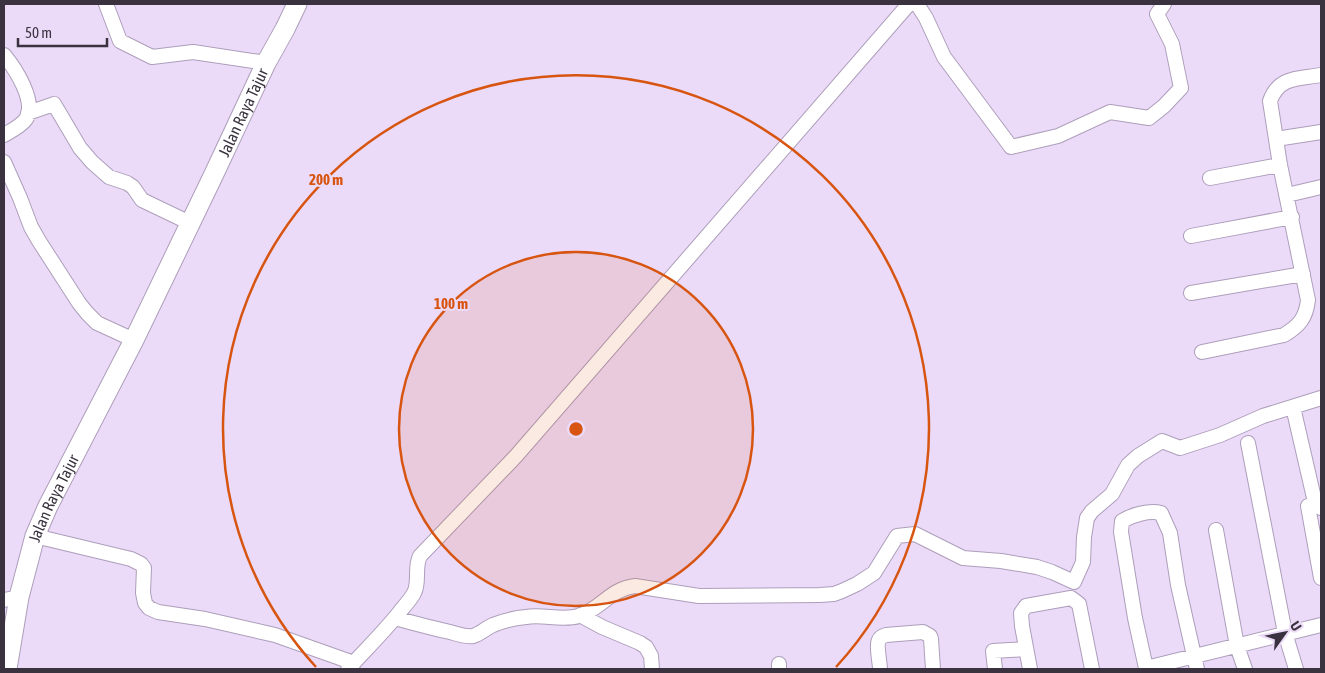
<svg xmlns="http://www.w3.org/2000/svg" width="1325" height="673" font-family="'Asap Condensed',sans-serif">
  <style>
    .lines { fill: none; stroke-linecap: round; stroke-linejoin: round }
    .street-casing { stroke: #ad9eba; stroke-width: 16 }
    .secondary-casing { stroke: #ad9eba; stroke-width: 21 }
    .street { stroke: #fff; stroke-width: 14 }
    .secondary { stroke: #fff; stroke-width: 19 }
    .ring { fill: none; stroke: #d75511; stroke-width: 2.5 }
    .labels { text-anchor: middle; stroke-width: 4; stroke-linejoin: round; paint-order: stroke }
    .street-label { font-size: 16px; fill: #3a333f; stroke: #ebdbf9 }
    .centre { fill: #d75511; stroke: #ebdbf9; stroke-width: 2.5 }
    .ring-label { font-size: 15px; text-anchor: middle; font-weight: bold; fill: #d75511; stroke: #ebdbf9; stroke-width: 4; stroke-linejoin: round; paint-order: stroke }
  </style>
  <rect width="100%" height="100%" fill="#ebdbf9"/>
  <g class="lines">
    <defs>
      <path id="street" d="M 106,4 L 120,41 L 152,57 L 193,52 L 266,63
        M 917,4 L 926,18 L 944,57 L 1011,147 L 1058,136 L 1110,112 L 1149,118 L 1164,106 L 1181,88 L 1172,44 L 1157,14 L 1164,4
        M 4,55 C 15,68 37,102 26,119 C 21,126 11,131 4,135
        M 28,113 L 54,104 L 80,148 L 92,162 L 109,177 L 127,183 L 133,187 L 142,200 L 190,223
        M 1276,139 L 1321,132
        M 4,162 L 20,198 L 31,227 L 39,241 L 79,303 L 87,313 L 97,323 L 134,340
        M 1210,178 L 1280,165
        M 1287,195 L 1321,187
        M 1191,236 L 1292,217
        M 1191,293 L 1303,274
        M 1202,352 L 1284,335 C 1299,326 1306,318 1308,300 L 1280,165 L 1270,101 C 1279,76 1299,79 1321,75
        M 1293,407 L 1314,498 L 1321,508
        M 1248,443 L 1285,633 L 1296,669
        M 1308,506 L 1321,578
        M 1216,530 L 1237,646 L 1245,669
        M 35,536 L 131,559 L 141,564 L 144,568 L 143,593 L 145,603 L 149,608 L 158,612 L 205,619 L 275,635 L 354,663
        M 4,600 L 19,597
        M 580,615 L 602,627 L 640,643 L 646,647 L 651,656 L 652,669
        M 395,618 C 413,623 431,628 450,632 C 457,634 465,637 473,636 C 480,634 486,628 493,625 C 503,621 515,618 526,617 C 543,614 562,621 579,616 C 601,609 610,589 635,586 L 699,596 L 820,595 L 834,594 L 842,591 L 857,584 L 874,573 L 897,536 L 915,534 L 963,558 L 1001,561 L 1037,567 L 1052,572 L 1074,582 L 1083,562 L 1084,537 L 1087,518 L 1092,511 L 1112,494 L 1128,465 L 1138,456 L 1162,441 L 1180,448 L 1220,435 L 1263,416 L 1321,398
        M 779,664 L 779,669
        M 1146,668 L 1135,618 L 1121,532 L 1122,521 C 1132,515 1149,510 1161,513 L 1170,533 L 1178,585 L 1197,669
        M 348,669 C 366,649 386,630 402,609 C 406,604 411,599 414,593 C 420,582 414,568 420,556 L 516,456 L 909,4
        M 880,669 C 880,663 876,645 879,640 C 880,637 883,636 886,635 L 923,632 L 930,636 L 931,639 L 933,669
        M 995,669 L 993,651 L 1026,649
        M 1030,669 L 1022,626 L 1021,613 L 1026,606 L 1071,598 L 1079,604 L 1092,669
        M 1146,669 L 1146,668 L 1321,625"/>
      <g id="secondary">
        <path id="s1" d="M 7,669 L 19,597 L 35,536 L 48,506 L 134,340 L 214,174 L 266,63 L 285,29 L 297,4"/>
      </g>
    </defs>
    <use href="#street" class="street-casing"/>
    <use href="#secondary" class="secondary-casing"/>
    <use href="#street" class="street"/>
    <use href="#secondary" class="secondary"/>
  </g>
  <circle cx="576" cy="429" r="177" fill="#d75511" fill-opacity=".12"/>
  <g class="ring">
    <circle cx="576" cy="429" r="177"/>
    <path d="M316 667A353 353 0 1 1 836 667"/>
  </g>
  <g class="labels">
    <g class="street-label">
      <text dy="6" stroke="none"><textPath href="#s1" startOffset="608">Jalan Raya Tajur</textPath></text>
      <text dy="6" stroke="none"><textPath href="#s1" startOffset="178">Jalan Raya Tajur</textPath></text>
    </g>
  </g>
  <circle cx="576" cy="429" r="8" class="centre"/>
  <g class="ring-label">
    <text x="326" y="185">200 m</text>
    <text x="451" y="309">100 m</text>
  </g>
  <rect width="1325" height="673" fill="none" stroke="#3a333f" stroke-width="10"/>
  <g transform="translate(1285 633) rotate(57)" stroke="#ebdbf9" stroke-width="4" paint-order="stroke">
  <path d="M0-4L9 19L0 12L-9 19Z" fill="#3a333f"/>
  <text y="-8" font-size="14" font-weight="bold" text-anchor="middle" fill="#3a333f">U</text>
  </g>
  <path d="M18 38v8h89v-8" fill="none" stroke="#3a333f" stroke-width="2.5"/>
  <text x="25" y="38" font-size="15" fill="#3a333f" stroke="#ebdbf9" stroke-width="4" paint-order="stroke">50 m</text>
</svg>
